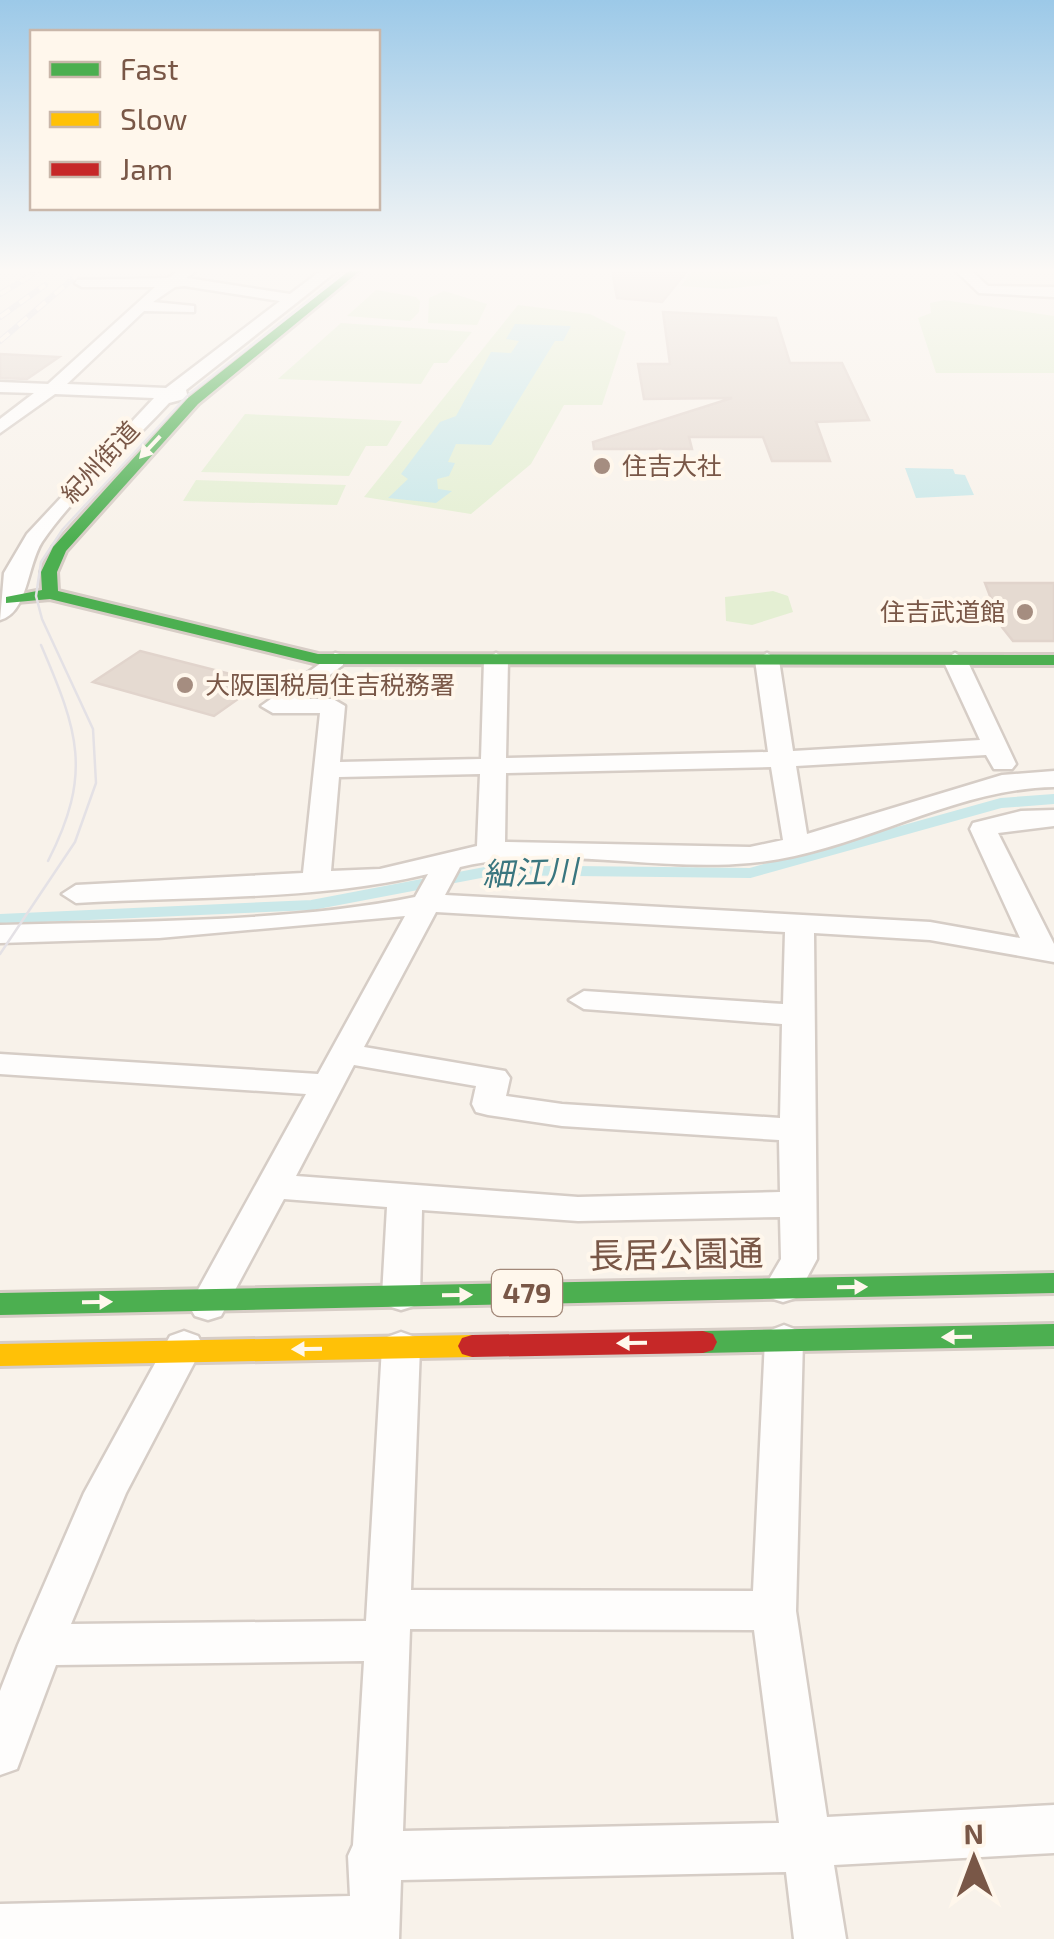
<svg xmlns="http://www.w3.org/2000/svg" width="1054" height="1939" font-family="'Exo 2','Noto Sans JP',sans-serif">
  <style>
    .green { fill: #e4efd3 }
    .water { fill: #cae8e9 }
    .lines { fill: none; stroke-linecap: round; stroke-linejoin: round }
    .stream { stroke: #cae8e9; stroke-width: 10 }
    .building { fill: #e5dad1; stroke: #e1d4cc; stroke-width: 2.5 }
    .street-casing { stroke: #d6cdc6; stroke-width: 5 }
    .fast-casing { stroke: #d7cdc6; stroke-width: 6 }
    .slow-casing { stroke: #d7cdc6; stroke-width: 6 }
    .jam-casing { stroke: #d7cdc6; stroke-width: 6 }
    .street { fill: #fefdfc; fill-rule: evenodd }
    .fast { fill: #4caf50; fill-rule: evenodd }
    .slow { fill: #ffc107; fill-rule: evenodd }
    .jam { fill: #c62828; fill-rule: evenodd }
    .tram { stroke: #e4e1e5; stroke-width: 2.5 }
    .rail-casing { stroke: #e4e1e5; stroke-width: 6 }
    .rail { stroke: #fff7ec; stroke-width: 4; stroke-dasharray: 12; stroke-linecap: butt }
    .oneway { fill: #fff7ec }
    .poi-dot { fill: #a58d80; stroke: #fff7ec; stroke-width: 4 }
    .labels { text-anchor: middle; stroke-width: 8; stroke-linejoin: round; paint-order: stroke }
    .far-street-label { font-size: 25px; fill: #795747; stroke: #fff7ec }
    .far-poi-label { font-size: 25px; fill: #795747; stroke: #fff7ec; text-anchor: start }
    .shield { fill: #fff7ec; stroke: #a18778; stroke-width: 2.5 }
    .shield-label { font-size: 28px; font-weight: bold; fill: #795747 }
    .water-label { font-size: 32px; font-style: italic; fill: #3a767f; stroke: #fff7ec }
    .near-street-label { font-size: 35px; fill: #795747; stroke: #fff7ec }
  </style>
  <rect width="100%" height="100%" fill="#f8f2ea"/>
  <path class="green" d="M 693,270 L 770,270 L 770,284 L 725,289 L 681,286 Z
    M 376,290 L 416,297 L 420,301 L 419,312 L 410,321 L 347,316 Z
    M 444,291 L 487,304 L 477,325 L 428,323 L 429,298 Z
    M 944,300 L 1054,316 L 1054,373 L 936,373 L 918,318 L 931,313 L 930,303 Z
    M 518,305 L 590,314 L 626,332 L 602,405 L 564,405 L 531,464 L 471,514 L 364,497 Z
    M 341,323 L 472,332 L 447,363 L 434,363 L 421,384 L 278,379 Z
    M 245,414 L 402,421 L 387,446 L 366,446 L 349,476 L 201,472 Z
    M 196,480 L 346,485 L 337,505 L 183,501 Z
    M 773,591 L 788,596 L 793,612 L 752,625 L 726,621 L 725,597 Z"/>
  <path class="water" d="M 515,324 L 571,326 L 563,341 L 555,341 L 491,445 L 456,444 L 448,462 L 455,463 L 449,476 L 437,479 L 438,489 L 452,491 L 436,503 L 388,498 L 408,479 L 401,474 L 440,422 L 456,416 L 491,352 L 511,353 L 519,341 L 506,339 Z
    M 905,468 L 953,469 L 955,474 L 965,475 L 974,495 L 916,498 Z"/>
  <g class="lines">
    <path class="stream" d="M 0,919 L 312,905 L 496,870 L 750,873 L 1001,803 L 1054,799"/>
  </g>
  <path class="building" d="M 612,270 L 688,270 L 662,302 L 617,298 Z
    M 663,312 L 776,318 L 790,363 L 842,363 L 869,420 L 816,422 L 830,461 L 772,461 L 763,437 L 689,437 L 692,449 L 594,449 L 593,442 L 732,398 L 644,399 L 638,364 L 670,364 Z
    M 0,354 L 59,357 L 27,379 L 0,378 Z
    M 985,583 L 1054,583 L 1054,641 L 1013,641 L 1002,627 Z
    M 140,651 L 262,682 L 214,716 L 93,682 Z"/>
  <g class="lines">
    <defs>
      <path id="street" d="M 180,270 L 196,270 L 187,278 L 290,294 L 322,270 L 338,270 L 186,390 L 188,398 L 169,403 C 130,445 74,495 42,542 C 27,565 28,613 0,620 L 4,573 L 27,534 L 154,398 L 55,394 L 0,433 L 0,419 L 34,393 L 0,392 L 0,382 L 48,384 L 155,287 L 82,287 L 75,283 L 77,280 L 168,278 ZM 184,286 L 280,301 L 166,388 L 67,384 L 144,311 L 194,312 L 194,306 L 153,302 L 175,287 Z
        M 955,270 L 970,270 L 988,286 L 1054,287 L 1054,297 L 979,293 Z
        M 335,653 L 343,655 L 343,665 L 298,699 L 333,699 L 345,706 L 340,762 L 481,759 L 484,660 L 496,653 L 508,660 L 506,758 L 768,752 L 755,660 L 767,653 L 779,660 L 793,751 L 980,740 L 943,660 L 955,653 L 967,660 L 1016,764 L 1012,769 L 994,769 L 986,755 L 796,766 L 807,834 L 1002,775 L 1054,771 L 1054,787 C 949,789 855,854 750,863 C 653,872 556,844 460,867 L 445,895 L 930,922 L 1020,938 L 970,829 L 973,823 L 1021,811 L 1054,810 L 1054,826 L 998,833 L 1054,944 L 1054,962 L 930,940 L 814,933 L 817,1259 L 796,1298 L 783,1302 L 770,1298 L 764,1288 L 781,1259 L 780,1217 L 578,1221 L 422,1210 L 420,1296 L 414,1306 L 401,1310 L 388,1306 L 382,1296 L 387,1207 L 284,1199 L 221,1316 L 208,1320 L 195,1316 L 189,1306 L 306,1094 L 0,1074 L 0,1054 L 318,1074 L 405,916 L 159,938 L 0,943 L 0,925 C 132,921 287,923 415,897 L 428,874 C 315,901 192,896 76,903 L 62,894 L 76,885 L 303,873 L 320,713 L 273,713 L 261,706 ZM 771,767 L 783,840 L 750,847 L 505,842 L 506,773 ZM 480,774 L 477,846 L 380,869 L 331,871 L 339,777 ZM 436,912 L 785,932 L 783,1004 L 584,991 L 569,1000 L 584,1009 L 782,1024 L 780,1118 L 562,1104 L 506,1096 L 510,1078 L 505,1071 L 364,1047 ZM 354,1065 L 476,1086 L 472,1104 L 476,1112 L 488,1115 L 562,1126 L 779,1140 L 780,1192 L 578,1197 L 296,1176 Z
        M 784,1325 L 797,1330 L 803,1340 L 796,1611 L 827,1817 L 1054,1805 L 1054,1853 L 834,1865 L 846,1939 L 794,1939 L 786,1872 L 401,1880 L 399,1939 L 0,1939 L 0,1904 L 350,1896 L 348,1856 L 353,1845 L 364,1661 L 56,1665 L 17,1769 L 0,1775 L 0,1691 L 18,1645 L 84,1493 L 170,1336 L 184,1331 L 198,1336 L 203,1346 L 126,1493 L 71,1624 L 366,1621 L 382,1347 L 387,1337 L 401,1332 L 415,1337 L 420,1347 L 411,1590 L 753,1591 L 765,1340 L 771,1330 ZM 410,1629 L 754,1630 L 779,1823 L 403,1831 Z"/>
      <path id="fast" d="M 350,270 L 361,270 L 198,404 L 66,551 L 57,572 L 58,591 L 318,654 L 1054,655 L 1054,665 L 318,664 L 50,599 L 6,603 L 6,597 L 42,590 L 41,572 L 53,547 L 188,398 Z
        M 1054,1273 L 1054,1293 L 0,1315 L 0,1293 Z
        M 1054,1324 L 1054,1346 L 703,1353 L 693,1350 L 689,1342 L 693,1334 L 703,1331 Z"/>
      <path id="slow" d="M 472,1335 L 482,1338 L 486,1346 L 482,1354 L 472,1357 L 0,1366 L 0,1344 Z"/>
      <path id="jam" d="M 703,1331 L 713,1334 L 717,1342 L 713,1350 L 703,1353 L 472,1357 L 462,1354 L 458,1346 L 462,1338 L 472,1335 Z"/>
    </defs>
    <use href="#street" class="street-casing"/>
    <use href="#fast" class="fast-casing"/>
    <use href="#slow" class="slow-casing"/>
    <use href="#jam" class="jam-casing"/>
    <use href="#street" class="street"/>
    <use href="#fast" class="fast"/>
    <use href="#slow" class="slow"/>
    <use href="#jam" class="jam"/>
    <path class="tram" d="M 41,645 C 78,731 93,773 48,861
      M 0,954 L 75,842 L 96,783 L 93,729 L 42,619 L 36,596 L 41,562 L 63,529 L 189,394 L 348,270"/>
    <defs>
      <path id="rail" d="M 0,294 L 40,270
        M 0,317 L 45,285
        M 0,341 L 83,270"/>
    </defs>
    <use href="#rail" class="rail-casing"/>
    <use href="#rail" class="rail"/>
  </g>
  <defs><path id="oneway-solid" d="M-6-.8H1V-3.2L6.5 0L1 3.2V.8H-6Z" transform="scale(2.5)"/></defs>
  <g class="oneway">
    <use href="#oneway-solid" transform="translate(150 447) rotate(133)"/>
    <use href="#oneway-solid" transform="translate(852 1287) rotate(-1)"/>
    <use href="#oneway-solid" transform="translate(457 1295) rotate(-1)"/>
    <use href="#oneway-solid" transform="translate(97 1302) rotate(-1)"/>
    <use href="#oneway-solid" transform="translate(957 1337) rotate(179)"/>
    <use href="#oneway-solid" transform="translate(632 1343) rotate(179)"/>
    <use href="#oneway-solid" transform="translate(307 1349) rotate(179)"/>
  </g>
  <linearGradient id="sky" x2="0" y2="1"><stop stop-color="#9cc9e8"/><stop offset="0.5" stop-color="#fcf9f6"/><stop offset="1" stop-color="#fcf9f6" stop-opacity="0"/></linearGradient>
  <rect width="1054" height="541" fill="url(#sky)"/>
  <g class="poi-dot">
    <circle cx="602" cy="466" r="10"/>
    <circle cx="1025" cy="612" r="10"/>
    <circle cx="185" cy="685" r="10"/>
  </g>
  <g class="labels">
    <g class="far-street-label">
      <text transform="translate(100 462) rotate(-47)" y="9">紀州街道</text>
    </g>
    <g class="far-poi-label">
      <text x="622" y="475">住吉大社</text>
      <text x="1005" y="621" text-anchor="end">住吉武道館</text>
      <text x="205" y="694">大阪国税局住吉税務署</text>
    </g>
    <rect class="shield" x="492" y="1270" width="70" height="46" rx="8"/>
    <g class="shield-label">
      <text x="527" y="1303">479</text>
    </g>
    <g class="water-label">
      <text transform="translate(530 873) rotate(-2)" y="11">細江川</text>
    </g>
    <g class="near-street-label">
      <text transform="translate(676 1255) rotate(-1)" y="12">長居公園通</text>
    </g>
  </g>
  <rect x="30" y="30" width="350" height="180" fill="#fff7ec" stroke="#c9b7aa" stroke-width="2.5"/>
  <rect x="50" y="62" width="50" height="15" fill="#4caf50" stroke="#c9b7aa" stroke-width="2.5"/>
  <text x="120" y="80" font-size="30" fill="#795747">Fast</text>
  <rect x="50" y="112" width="50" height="15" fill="#ffc107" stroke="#c9b7aa" stroke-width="2.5"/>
  <text x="120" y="130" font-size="30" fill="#795747">Slow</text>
  <rect x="50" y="162" width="50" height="15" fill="#c62828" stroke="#c9b7aa" stroke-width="2.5"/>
  <text x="120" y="180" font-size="30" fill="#795747">Jam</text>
  <g transform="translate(974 1859) rotate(359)" stroke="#fff7ec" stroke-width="8" paint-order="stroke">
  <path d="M0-8L18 38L0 25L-18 38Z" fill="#795747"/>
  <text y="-15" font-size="28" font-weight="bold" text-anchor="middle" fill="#795747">N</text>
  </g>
</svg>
